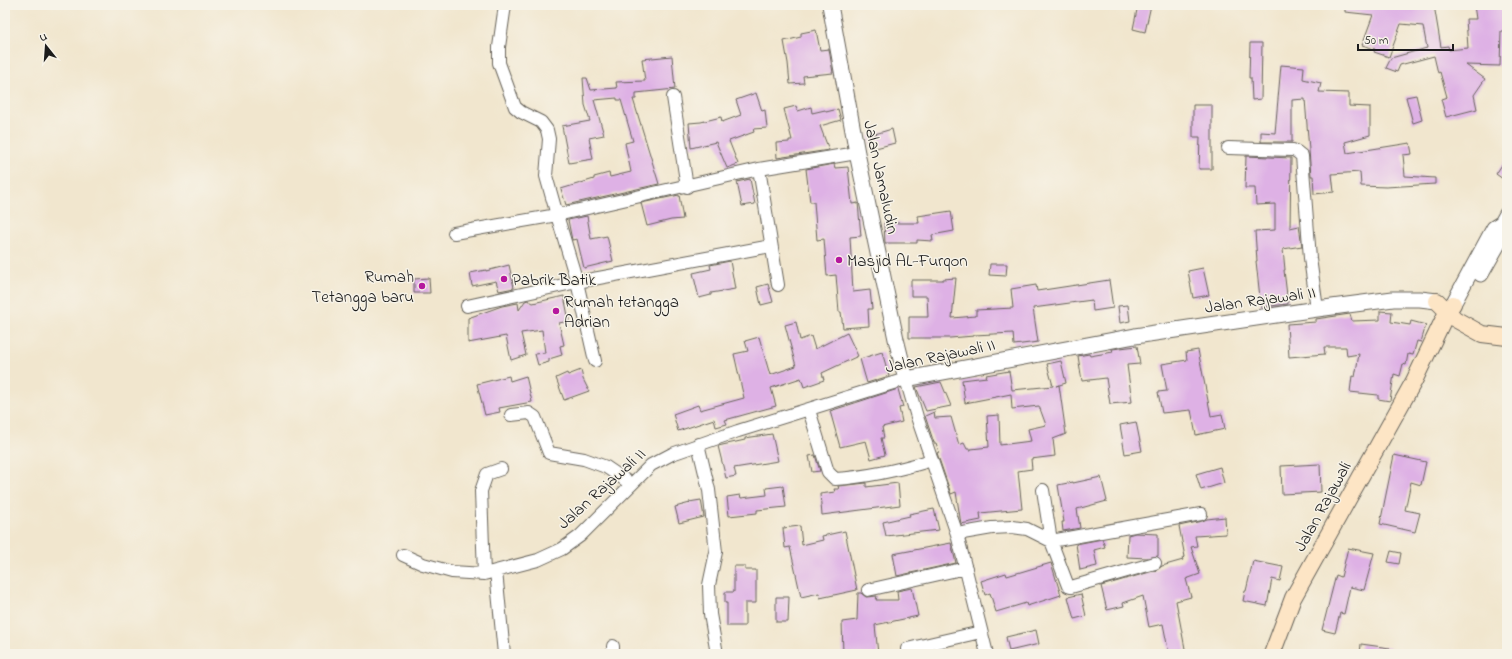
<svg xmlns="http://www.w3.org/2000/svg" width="1512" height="659" font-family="'Indie Flower',sans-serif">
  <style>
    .building { fill: #deb1e5 }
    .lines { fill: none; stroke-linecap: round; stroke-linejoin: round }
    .minor-casing { stroke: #67635a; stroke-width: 14 }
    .tertiary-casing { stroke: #67635a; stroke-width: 17 }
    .secondary-casing { stroke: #67635a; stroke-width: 18 }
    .minor { stroke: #fff; stroke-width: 12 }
    .tertiary { stroke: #fff; stroke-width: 15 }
    .secondary { stroke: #fde5c5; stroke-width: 16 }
    .poi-dot { fill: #b5179e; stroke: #f7f3e8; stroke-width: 1.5 }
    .labels { text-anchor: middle; stroke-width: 3; stroke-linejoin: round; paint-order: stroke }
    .street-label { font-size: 17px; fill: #1c1c1c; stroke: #f7f3e8 }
    .poi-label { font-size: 17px; fill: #1c1c1c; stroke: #f7f3e8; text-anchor: start }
  </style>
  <rect width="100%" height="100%" fill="#f7f3e8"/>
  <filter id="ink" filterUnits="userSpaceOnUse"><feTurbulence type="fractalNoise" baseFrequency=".025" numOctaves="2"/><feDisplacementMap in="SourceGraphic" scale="8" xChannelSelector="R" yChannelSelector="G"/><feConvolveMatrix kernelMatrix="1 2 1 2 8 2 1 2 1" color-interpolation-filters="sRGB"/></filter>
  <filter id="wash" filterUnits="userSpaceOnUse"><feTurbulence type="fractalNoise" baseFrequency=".012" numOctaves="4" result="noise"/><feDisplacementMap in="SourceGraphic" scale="16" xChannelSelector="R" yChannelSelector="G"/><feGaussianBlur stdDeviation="0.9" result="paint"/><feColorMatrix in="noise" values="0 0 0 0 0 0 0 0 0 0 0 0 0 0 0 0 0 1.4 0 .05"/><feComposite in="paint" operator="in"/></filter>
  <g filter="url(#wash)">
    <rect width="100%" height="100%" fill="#f1e6ce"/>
    <g id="blocks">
      <path class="building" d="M 1138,5 L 1151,5 L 1145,32 L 1133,29 Z
        M 1345,5 L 1434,5 L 1441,47 L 1448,46 L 1449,50 L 1468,48 L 1466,19 L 1476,19 L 1474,5 L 1507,5 L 1507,31 L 1501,31 L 1500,66 L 1466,65 L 1485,79 L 1474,95 L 1477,109 L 1446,117 L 1441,99 L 1447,97 L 1440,72 L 1438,73 L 1434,56 L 1400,65 L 1397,72 L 1386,68 L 1391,58 L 1427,48 L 1423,26 L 1401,24 L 1389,57 L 1374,52 L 1375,49 L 1362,45 L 1373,15 L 1345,12 Z
        M 816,30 L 820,50 L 829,49 L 833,73 L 803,76 L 804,83 L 790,84 L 788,63 L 784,41 L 801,37 L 801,33 Z
        M 1250,43 L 1262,43 L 1261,99 L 1252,100 L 1251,78 L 1249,78 Z
        M 672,56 L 675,89 L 636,93 L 636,99 L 633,99 L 659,184 L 566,205 L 561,189 L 594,179 L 594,177 L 609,173 L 610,177 L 631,172 L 625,143 L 633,141 L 621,100 L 617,100 L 617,98 L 594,100 L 604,135 L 589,138 L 593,159 L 569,163 L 562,126 L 590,121 L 585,105 L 583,78 L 587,78 L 591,90 L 617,88 L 616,82 L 645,81 L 642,59 Z
        M 1281,65 L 1304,67 L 1303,79 L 1321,83 L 1319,92 L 1349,93 L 1349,106 L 1370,107 L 1370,135 L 1345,142 L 1347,153 L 1410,143 L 1412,154 L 1403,155 L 1405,176 L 1435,178 L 1435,184 L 1386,187 L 1361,186 L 1360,172 L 1332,174 L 1334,192 L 1314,194 L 1313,176 L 1311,176 L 1305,99 L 1292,100 L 1292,142 L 1261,142 L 1261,132 L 1275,133 Z
        M 756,93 L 762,111 L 765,110 L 767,128 L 753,129 L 754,132 L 729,141 L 738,164 L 727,168 L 716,142 L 691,148 L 689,123 L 701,122 L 721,117 L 722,122 L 741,115 L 736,100 Z
        M 1416,95 L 1422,120 L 1413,123 L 1406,97 Z
        M 1193,105 L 1212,105 L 1212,169 L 1199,169 L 1200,137 L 1193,137 Z
        M 796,106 L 798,111 L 811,107 L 812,113 L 825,110 L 826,112 L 838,109 L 841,120 L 820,126 L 829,150 L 777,158 L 776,143 L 789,142 L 789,140 L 792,140 L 784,109 Z
        M 892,129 L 895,143 L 872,149 L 868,136 Z
        M 1246,156 L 1291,158 L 1290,228 L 1299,226 L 1302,246 L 1283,249 L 1285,270 L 1284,270 L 1288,304 L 1261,307 L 1256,261 L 1257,261 L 1255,231 L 1275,230 L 1275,204 L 1256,205 L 1255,188 L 1245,188 Z
        M 1507,157 L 1507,182 L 1496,174 Z
        M 834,164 L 835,168 L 848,167 L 852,204 L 858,203 L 861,236 L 850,237 L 853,292 L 870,290 L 872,309 L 868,309 L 869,326 L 843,328 L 841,312 L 839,312 L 836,275 L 827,276 L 824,239 L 817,240 L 814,202 L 810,202 L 806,169 Z
        M 750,179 L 755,204 L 742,206 L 737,182 Z
        M 679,195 L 683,219 L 671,220 L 647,226 L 641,203 Z
        M 951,211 L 954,231 L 932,235 L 933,241 L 917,240 L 917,243 L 885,243 L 884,223 L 919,223 L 918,216 Z
        M 587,216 L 591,239 L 607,236 L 613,261 L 584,268 L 577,239 L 572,240 L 568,220 Z
        M 730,261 L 735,289 L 711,293 L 711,295 L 699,298 L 693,273 L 711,269 L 710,265 Z
        M 990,264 L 1007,264 L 1006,276 L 989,275 Z
        M 509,265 L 514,288 L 499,291 L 496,281 L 472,286 L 470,273 L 486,270 L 486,271 Z
        M 1203,268 L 1209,295 L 1193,298 L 1188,271 Z
        M 429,278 L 430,293 L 414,293 L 414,279 Z
        M 956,278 L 952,318 L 976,316 L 976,310 L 1013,308 L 1011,289 L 1036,285 L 1037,291 L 1109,280 L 1113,308 L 1093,311 L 1092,300 L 1033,308 L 1038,342 L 1014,345 L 1013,333 L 974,335 L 974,336 L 950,338 L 909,338 L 909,317 L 928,317 L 927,296 L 911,296 L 911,280 L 943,280 L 943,279 Z
        M 768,284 L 773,302 L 761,305 L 757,287 Z
        M 564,296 L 569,321 L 559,323 L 564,345 L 560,346 L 562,355 L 549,359 L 549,362 L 538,365 L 535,354 L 545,353 L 542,330 L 521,333 L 526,355 L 511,360 L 506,336 L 468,343 L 468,318 L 502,306 L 518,303 L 519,310 L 525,301 L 528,300 L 533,303 Z
        M 1128,305 L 1130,321 L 1120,323 L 1118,306 Z
        M 1380,311 L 1392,312 L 1391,322 L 1410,325 L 1411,321 L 1426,325 L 1421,342 L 1417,341 L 1413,355 L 1408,354 L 1406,365 L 1403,364 L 1400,376 L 1394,374 L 1390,401 L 1378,399 L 1378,395 L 1350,392 L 1352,376 L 1355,377 L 1359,354 L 1347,356 L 1346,347 L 1324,347 L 1325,354 L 1289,357 L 1287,324 L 1316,322 L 1316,319 L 1350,314 L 1352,321 L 1380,320 Z
        M 796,322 L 800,340 L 811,336 L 815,349 L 847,333 L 858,356 L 822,373 L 824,380 L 804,387 L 801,378 L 771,388 L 776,406 L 725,420 L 727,424 L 716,427 L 714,419 L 678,431 L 673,414 L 698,405 L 700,410 L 744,398 L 734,354 L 748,351 L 745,341 L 759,337 L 770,375 L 796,366 L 785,325 Z
        M 1137,346 L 1140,364 L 1127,365 L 1132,402 L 1110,404 L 1106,378 L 1082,381 L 1078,356 L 1089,354 L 1090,356 L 1113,352 L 1112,349 Z
        M 1198,350 L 1211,416 L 1222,414 L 1225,429 L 1196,435 L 1191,410 L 1162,413 L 1158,392 L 1167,391 L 1162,364 L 1187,360 L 1186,352 Z
        M 882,352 L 889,376 L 867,383 L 860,359 Z
        M 1061,361 L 1066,383 L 1056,386 L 1059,385 L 1066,434 L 1053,439 L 1055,456 L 1031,459 L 1032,469 L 1018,471 L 1022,509 L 980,513 L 981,520 L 961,524 L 956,492 L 951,494 L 937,453 L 939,452 L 936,443 L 934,443 L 925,416 L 934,412 L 935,418 L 951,417 L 959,445 L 964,443 L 967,449 L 969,449 L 970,451 L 971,451 L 971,449 L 989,447 L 987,416 L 999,415 L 1000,445 L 1031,441 L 1028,429 L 1046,425 L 1039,406 L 1012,409 L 1011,394 L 965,403 L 962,380 L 987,377 L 986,375 L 1009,371 L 1012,390 L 1053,386 L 1047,364 Z
        M 581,370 L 583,379 L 589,391 L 564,400 L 556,378 L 567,373 L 568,375 Z
        M 509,376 L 510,381 L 526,376 L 532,402 L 499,408 L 500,412 L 485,415 L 477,384 Z
        M 941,382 L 951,406 L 926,411 L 916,387 Z
        M 898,389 L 903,407 L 899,408 L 902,422 L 882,427 L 884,438 L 881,438 L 885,455 L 871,459 L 866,441 L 840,447 L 830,411 Z
        M 1136,422 L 1142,451 L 1125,454 L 1120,425 Z
        M 772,434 L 778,461 L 734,468 L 736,476 L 726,478 L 718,446 L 745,440 L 745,438 Z
        M 815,455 L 820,471 L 812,472 L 809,456 Z
        M 1394,455 L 1426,462 L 1421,485 L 1411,482 L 1405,510 L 1420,513 L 1415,532 L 1380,524 Z
        M 1320,464 L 1321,492 L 1282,494 L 1281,466 Z
        M 1220,467 L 1224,483 L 1201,490 L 1196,474 Z
        M 1101,477 L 1107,501 L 1077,509 L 1080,528 L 1063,531 L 1062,522 L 1064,522 L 1058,485 L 1073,482 L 1073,483 Z
        M 866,483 L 866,487 L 898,483 L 900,505 L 822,515 L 820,494 L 835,492 L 834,489 L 839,489 L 838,486 Z
        M 783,486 L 786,507 L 757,510 L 757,513 L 729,516 L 727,497 L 740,495 L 741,498 L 767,495 L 766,488 Z
        M 701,500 L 704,517 L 679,523 L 675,507 L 690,503 L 689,502 Z
        M 934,509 L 939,530 L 886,536 L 883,522 L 910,516 L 909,514 Z
        M 1225,517 L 1226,534 L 1195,536 L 1197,546 L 1191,547 L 1200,574 L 1186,579 L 1191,597 L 1176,601 L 1186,654 L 1169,654 L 1163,624 L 1149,627 L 1143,596 L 1123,603 L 1124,606 L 1107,610 L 1101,586 L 1157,570 L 1162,566 L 1183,560 L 1182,558 L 1185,557 L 1179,526 L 1202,521 L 1207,519 Z
        M 800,526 L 802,545 L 823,540 L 822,536 L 845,531 L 857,590 L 820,598 L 819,593 L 801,597 L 790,547 L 785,548 L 783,528 Z
        M 1135,533 L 1158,534 L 1158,556 L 1147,558 L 1127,557 L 1128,535 Z
        M 1102,539 L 1105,547 L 1094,550 L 1097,566 L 1080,570 L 1076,544 Z
        M 951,543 L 956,563 L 897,576 L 893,554 Z
        M 1348,548 L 1374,553 L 1364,590 L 1350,587 L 1344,614 L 1340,613 L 1335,633 L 1322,630 L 1336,575 L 1341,577 Z
        M 1391,551 L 1401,553 L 1399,564 L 1388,562 Z
        M 1253,561 L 1283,567 L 1280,581 L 1272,579 L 1267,606 L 1243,601 L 1245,591 L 1246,591 Z
        M 1051,563 L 1061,595 L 1027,606 L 1026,603 L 996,612 L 990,593 L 985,595 L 981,581 L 1006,573 L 1007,576 Z
        M 734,566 L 745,566 L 745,570 L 756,570 L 756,603 L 745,603 L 745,626 L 727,626 L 727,603 L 725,603 L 725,592 L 734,592 Z
        M 912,588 L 918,616 L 875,625 L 878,654 L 843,654 L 842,622 L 857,620 L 858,593 L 861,593 L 866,597 L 877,596 L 876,600 L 898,600 L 897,591 Z
        M 1081,594 L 1086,616 L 1074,619 L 1068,597 Z
        M 776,597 L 789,597 L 788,622 L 776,622 Z
        M 1036,630 L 1039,644 L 1009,651 L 1006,637 Z
        M 1361,644 L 1390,648 L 1389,654 L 1360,654 Z"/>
    </g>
  </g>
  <g filter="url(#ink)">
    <use href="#blocks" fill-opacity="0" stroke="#67635a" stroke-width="1"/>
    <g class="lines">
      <defs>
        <path id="minor" d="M 505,5 L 499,47 L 499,63 L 515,107 L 521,112 L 541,122 L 547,130 L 549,139 L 546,176 L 557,215 L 577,282 L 595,361
          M 673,97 L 687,187
          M 1228,148 L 1293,150 L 1297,152 L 1302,156 L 1310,258 L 1317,309
          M 759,169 L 778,285
          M 454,233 L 557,215 L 759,169 L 857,153
          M 467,306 L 577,282 L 771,246
          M 809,410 L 828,472 L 835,479 C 869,477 899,470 932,460
          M 511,415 L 529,413 L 535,417 L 549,453 L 584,459 L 606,467 L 631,484
          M 698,444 L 709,490 L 716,552 L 709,585 L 710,614 L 717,654
          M 1043,490 L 1051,541 L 1068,586 L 1071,587 L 1155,563
          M 957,534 L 992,528 L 1012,527 L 1027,529 L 1051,541 L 1201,514
          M 403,555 L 423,564 L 452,572 L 484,574 L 538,560 L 562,549 L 580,536 L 651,465 L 672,454 L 738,431 L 906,379 L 917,417 L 957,534 L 987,654
          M 496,571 L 504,654
          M 484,574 L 481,491 L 487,474 L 501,469
          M 868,590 L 966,568
          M 613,646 L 613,654
          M 907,649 L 981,632"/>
        <path id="tertiary" d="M 830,5 L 857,153 L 896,339 L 906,379 L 1135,336 L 1317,309 L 1393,299 L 1420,299 L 1437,301
          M 1481,274 L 1503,235 L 1502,223
          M 1453,304 L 1494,228 L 1502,223 L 1507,214"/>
        <path id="secondary" d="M 1437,301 L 1455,319 L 1482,334 L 1507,337
          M 1272,654 L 1293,598 L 1414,381 L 1447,312 L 1453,304"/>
      </defs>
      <use href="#minor" class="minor-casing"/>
      <use href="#tertiary" class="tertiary-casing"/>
      <use href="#secondary" class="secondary-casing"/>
      <use href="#minor" class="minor"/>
      <use href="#tertiary" class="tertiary"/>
      <use href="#secondary" class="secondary"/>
    </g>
  </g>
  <g class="poi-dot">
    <circle cx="839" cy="260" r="4"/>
    <circle cx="504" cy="279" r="4"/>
    <circle cx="422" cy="286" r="4"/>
    <circle cx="556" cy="311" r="4"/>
  </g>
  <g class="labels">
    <g class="street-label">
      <text transform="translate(882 177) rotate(78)" y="6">Jalan Jamaludin</text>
      <text transform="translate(1260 299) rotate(-8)" y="6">Jalan Rajawali II</text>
      <text transform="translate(940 355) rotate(-12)" y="6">Jalan Rajawali II</text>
      <text transform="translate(601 488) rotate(-42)" y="6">Jalan Rajawali II</text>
      <text transform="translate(1322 506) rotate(-61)" y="6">Jalan Rajawali</text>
    </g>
    <g class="poi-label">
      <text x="847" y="266">Masjid AL-Furqon</text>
      <text x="414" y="282" text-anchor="end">Rumah<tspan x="414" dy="20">Tetangga baru</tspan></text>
      <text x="512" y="285">Pabrik Batik</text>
      <text x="564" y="307">Rumah tetangga<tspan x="564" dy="20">Adrian</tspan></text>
    </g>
  </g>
  <rect width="1512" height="659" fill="none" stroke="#f7f3e8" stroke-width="20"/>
  <g transform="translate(46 46) rotate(343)" stroke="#f7f3e8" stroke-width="3" paint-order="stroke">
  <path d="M0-3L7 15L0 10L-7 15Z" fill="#1c1c1c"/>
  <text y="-6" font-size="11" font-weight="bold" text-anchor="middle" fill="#1c1c1c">U</text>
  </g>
  <path d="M1358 44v6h95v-6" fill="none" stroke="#1c1c1c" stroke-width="2"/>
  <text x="1364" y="44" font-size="12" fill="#1c1c1c" stroke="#f7f3e8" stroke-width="3" paint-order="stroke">50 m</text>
</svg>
